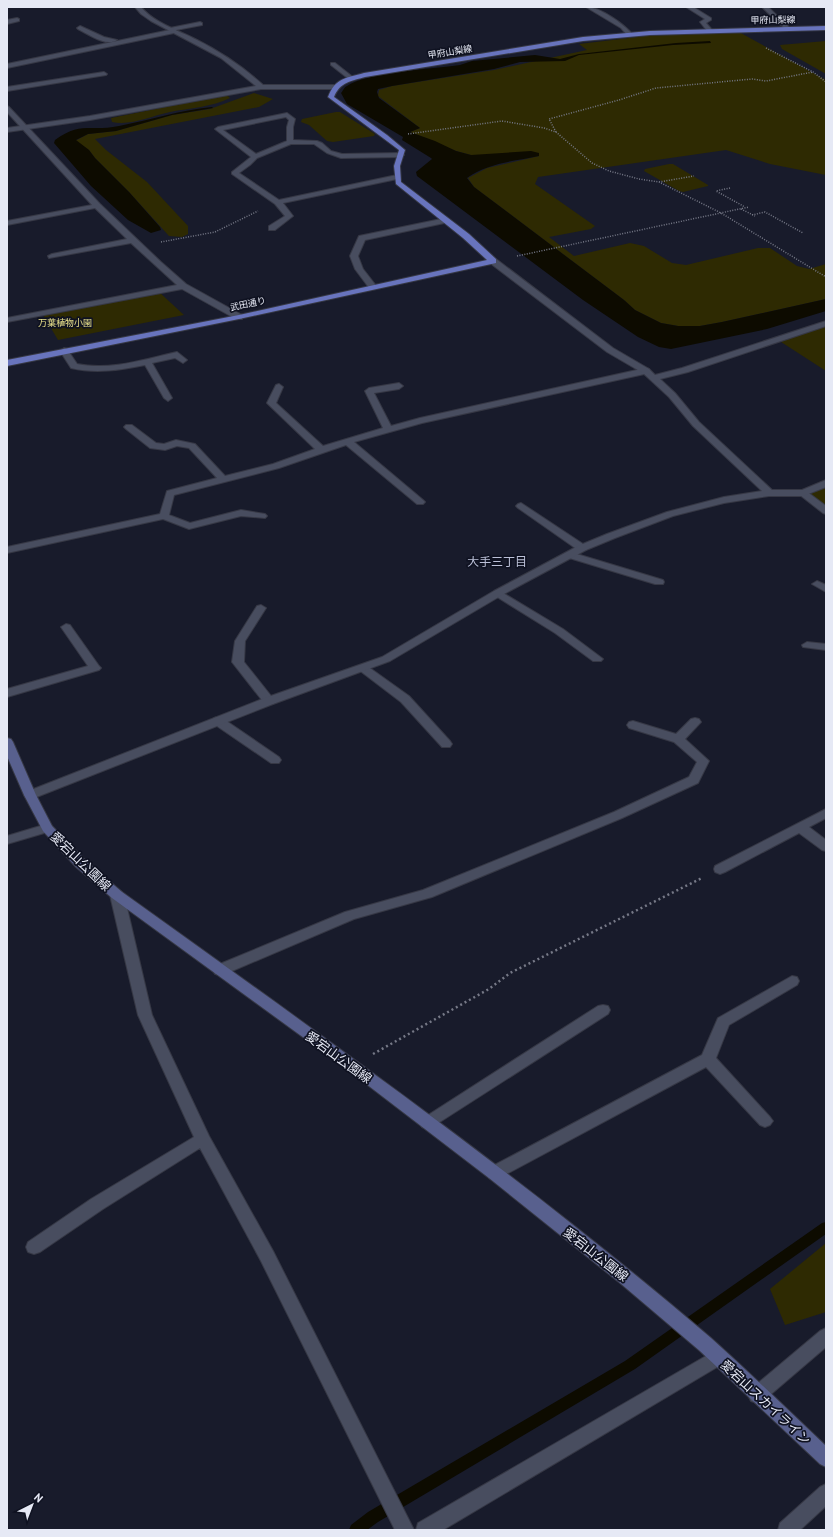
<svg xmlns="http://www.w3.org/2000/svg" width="833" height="1537" font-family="'PT Sans','Noto Sans JP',sans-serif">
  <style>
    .green { fill: #2e2a02 }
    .water { fill: #0d0b00 }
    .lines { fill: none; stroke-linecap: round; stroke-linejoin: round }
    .stream { fill: #0d0b00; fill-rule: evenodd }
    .lane-casing { stroke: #363845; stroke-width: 2 }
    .street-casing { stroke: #363845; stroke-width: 2 }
    .secondary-casing { stroke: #363845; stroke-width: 2 }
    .primary-casing { stroke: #363845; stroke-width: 2 }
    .path-far1 { stroke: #767987; stroke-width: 1.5; stroke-dasharray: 1 1.5; stroke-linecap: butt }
    .path { stroke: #767987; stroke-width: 2.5; stroke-dasharray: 2 3; stroke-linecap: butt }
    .lane { fill: #484d5f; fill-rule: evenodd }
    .street { fill: #484d5f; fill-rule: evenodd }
    .secondary { fill: #58608e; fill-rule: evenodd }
    .primary { fill: #6874bd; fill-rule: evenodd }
    .labels { text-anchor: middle; stroke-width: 3.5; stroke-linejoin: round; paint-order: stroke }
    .far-street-label { font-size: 9px; fill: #e6e9f5; stroke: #0f1221 }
    .far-park-label { font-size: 9px; fill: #eee68d; stroke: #0f1221 }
    .neighbourhood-label { font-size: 12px; fill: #bcc1d8; stroke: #0f1221 }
    .near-street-label { font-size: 13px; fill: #e6e9f5; stroke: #0f1221 }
  </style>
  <rect width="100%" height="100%" fill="#181b2b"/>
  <path class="green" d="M 739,32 L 826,80 L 826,175 L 770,164 L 726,150 L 538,177 L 535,184 L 595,226 L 591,229 L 549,237 L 574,256 L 630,243 L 644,246 L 672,263 L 686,265 L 758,248 L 770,248 L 797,266 L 809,269 L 826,264 L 826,299 L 722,322 L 700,326 L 678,326 L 661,323 L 635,310 L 624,300 L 474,187 L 468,178 L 487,168 L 539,156 L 471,155 L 456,151 L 410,132 L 420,128 L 378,96 L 379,90 L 392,86 L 494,70 L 587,50 L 579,44 L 646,36 Z
    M 826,41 L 826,74 L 782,49 L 780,45 Z
    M 254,93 L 273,99 L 259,107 L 95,139 L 106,150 L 147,182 L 188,226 L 188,234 L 182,237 L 169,236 L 129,192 L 95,158 L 89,150 L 75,141 L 88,134 L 116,131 L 172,115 L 210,109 Z
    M 220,96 L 228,96 L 230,98 C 212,107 190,108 170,112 C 151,116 131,126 112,122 L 111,118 Z
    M 336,112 L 340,112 L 375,134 L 374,136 L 333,142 L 327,141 L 309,125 L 301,122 L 302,119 Z
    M 669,164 L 673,164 L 708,185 L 708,186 L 683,192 L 679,191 L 644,171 L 645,169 Z
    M 158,291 L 184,315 L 58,340 L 42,313 Z
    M 826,323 L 826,371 L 778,340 Z
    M 826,483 L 826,511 L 803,493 Z
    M 826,1243 L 826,1312 L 785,1325 L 770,1289 Z"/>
  <path class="water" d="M 710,41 L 711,43 L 673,45 L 579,55 L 565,61 L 520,62 L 494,69 L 392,86 L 378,89 L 377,92 L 379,98 L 420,128 L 410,132 L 435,141 L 456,151 L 471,155 L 531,151 L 539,153 L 539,156 C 515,161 488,163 467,178 L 474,187 L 624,300 L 635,310 L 661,323 L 678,326 L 700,326 L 722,322 L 826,299 L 826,311 L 767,329 L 671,349 L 659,347 L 638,337 L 583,300 L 417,176 L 416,172 L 432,159 L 431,158 L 402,140 L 403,137 L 347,104 L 341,93 C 343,91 344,87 347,86 C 367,72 433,69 460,65 L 472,61 L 535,55 L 560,59 L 579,54 L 676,43 Z
    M 212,107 L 213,108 L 172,115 L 116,131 L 88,134 L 76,140 L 89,150 L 95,158 L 129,192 L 160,227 L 161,230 L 151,233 L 128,220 L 91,186 L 54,143 L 55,140 C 81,121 91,132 119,126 C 150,120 180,110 212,107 Z"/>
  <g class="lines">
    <path class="stream" d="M 826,1222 L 826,1234 L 635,1369 L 378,1522 L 367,1530 L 349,1530 L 351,1525 L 368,1512 L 625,1361 L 822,1223 Z"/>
    <defs>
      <path id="lane" d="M 586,7 C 600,7 624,24 633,35 L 628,36 L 621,28 Z
        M 686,7 L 693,7 L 711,18 L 711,20 L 706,23 L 713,31 L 712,32 L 708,32 L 700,22 L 705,19 Z
        M 17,18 L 19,19 L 19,21 L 7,24 L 7,20 Z
        M 200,22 L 202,23 L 202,25 L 176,30 L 176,32 L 174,33 L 7,68 L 7,64 L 170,30 L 170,28 Z
        M 80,26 L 104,37 L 117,40 C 106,47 88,34 78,29 L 77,28 Z
        M 331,63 L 335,63 L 354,78 L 354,80 L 350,80 L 331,65 Z
        M 104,72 L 107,74 L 106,75 L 7,91 L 7,87 Z
        M 7,106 L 9,107 L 100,204 L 161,262 L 186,284 L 242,315 L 242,319 L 236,319 L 182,289 L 7,322 L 7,318 L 177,285 L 131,243 L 49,258 L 48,256 L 52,254 L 127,239 L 95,208 L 7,225 L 7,221 L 92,205 L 7,112 Z
        M 287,113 L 295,119 L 293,127 L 293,140 L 317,141 L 322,143 L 331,151 L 342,154 L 401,153 L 404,155 L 401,157 L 341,158 L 327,153 L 314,144 L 291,144 L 257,158 L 250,165 L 239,173 L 279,200 L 397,175 L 400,177 L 397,179 L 283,203 L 293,216 L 275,230 L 269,230 L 269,226 L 285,216 L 275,204 L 232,174 L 232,172 L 251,157 L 215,129 L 218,127 ZM 286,117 L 289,120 L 287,127 L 287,141 L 256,154 L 223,130 Z
        M 446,218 L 450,220 L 449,222 L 365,240 L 358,256 L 363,269 L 377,287 L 376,289 L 370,289 L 355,269 L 350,256 L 359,236 Z
        M 64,348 L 67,349 L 77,364 C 111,371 145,359 177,352 L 187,360 L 183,363 L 175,358 L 152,363 L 172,398 L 168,401 L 164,398 L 145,365 C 120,370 96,374 71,368 L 60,351 Z
        M 646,368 L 649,369 L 650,371 L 649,373 L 422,423 L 354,442 L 423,500 L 425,502 L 423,504 L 417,504 L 346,445 L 279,468 L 174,495 L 169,515 L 190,523 L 241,510 L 265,514 L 267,516 L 265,518 L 241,516 L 189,529 L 163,519 L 7,553 L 7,547 L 160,514 L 167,491 L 217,478 L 189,448 L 177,446 L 165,450 L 150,448 L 126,429 L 124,427 L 126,425 L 132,425 L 156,443 L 164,444 L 176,440 L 195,444 L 225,476 L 273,464 L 315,449 L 267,403 L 276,385 L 279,384 L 283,387 L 276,403 L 323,446 L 383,428 L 365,391 L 369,388 L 399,383 L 403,386 L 399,389 L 374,393 L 391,426 L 420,418 Z
        M 803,490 L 806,491 L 826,506 L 826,514 L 823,513 L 800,495 L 798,493 Z
        M 521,503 L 586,546 L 587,548 L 586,550 L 578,550 L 518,508 L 516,506 L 518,504 Z
        M 570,552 L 663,580 L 664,582 L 663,584 L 655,584 L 566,557 L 565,555 Z
        M 817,581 L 826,585 L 826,592 L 812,584 Z
        M 498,590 L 563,629 L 603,659 L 601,661 L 593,661 L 555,633 L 494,595 L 493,593 Z
        M 261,605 L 266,608 L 245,641 L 244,662 L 275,701 L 273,704 L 265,704 L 232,662 L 235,641 L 257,606 Z
        M 66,624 L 70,625 L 99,666 L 101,668 L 99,670 L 7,697 L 7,689 L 88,666 L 61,627 Z
        M 807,642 L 826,644 L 826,650 L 803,647 L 802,645 Z
        M 363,665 L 367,666 L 409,696 L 450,741 L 452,744 L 450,747 L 442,747 L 401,702 L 359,670 L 357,668 L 359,666 Z
        M 218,717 L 222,718 L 279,757 L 281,760 L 279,763 L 271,763 L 214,724 L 212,721 L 214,718 Z
        M 695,718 L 699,719 L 701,722 L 685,739 L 709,761 L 698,783 L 622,818 L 432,897 L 354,919 L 225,974 L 220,975 L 215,974 L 213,970 L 215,966 L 345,912 L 423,890 L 614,812 L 689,777 L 697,762 L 674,742 L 629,728 L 627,725 L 629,722 L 633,721 L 676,734 L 691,719 Z
        M 826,809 L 826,818 L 809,827 L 826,840 L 826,851 L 822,850 L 799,833 L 725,872 L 720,874 L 715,872 L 714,869 L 715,866 Z
        M 117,890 L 122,892 L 124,895 L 152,1015 L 209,1136 L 273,1251 L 414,1530 L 395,1530 L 261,1261 L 200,1148 L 103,1209 L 40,1252 L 34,1254 L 28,1252 L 26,1247 L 28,1242 L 91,1199 L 194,1137 L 138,1015 L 110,895 L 112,892 Z
        M 792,976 L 797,977 L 799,981 L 797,985 L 729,1025 L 716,1058 L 770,1117 L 773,1121 L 770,1125 L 765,1127 L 760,1125 L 706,1067 L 499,1178 L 494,1180 L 489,1178 L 486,1173 L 489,1168 L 702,1055 L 718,1018 Z
        M 603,1005 L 608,1006 L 610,1010 L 608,1014 L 432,1127 L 427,1129 L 422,1127 L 419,1123 L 422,1119 L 598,1006 Z
        M 826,1328 L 826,1347 L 763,1401 L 757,1403 L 751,1401 L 748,1395 L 751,1389 L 820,1331 Z
        M 826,1484 L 826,1506 L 800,1530 L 778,1530 L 780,1523 L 820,1487 Z"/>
      <path id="street" d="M 135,7 L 141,7 C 154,23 178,30 197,40 C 221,52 243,67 263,85 L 335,85 L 338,87 L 335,89 L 261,89 L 90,120 L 7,132 L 7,128 L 90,116 L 256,86 L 221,58 L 151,21 L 141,14 Z
        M 762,7 L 768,7 L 790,28 L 790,30 L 786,30 Z
        M 490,259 L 496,259 L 613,348 L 649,369 L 655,375 L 682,368 L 826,321 L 826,326 L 688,372 L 660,379 L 675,393 L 699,422 L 772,490 L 802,490 L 826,480 L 826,487 L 803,496 L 769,496 L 724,503 L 673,516 L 615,538 L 586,550 L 502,595 L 390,661 L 273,704 L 34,798 L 26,798 L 24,795 L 26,792 L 265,698 L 382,657 L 494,591 L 578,546 L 607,534 L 667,512 L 724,497 L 762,491 L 693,426 L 669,397 L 643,373 L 607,352 L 490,263 Z
        M 47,824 L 51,825 L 53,828 L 51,831 L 7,844 L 7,836 Z
        M 718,1349 L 724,1351 L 727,1357 L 724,1363 L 443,1530 L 416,1530 L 418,1523 Z"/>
      <path id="secondary" d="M 7,738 L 11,739 L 13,742 L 36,795 L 52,826 L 86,861 L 122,892 C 321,1035 524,1178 711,1338 C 750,1373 788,1410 826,1446 L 826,1467 L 820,1464 L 700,1351 L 620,1283 L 489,1178 L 348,1070 L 112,898 L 76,867 L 43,831 L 24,795 L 7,756 Z"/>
      <path id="primary" d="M 826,26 L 826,30 L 650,35 L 583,41 L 365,77 C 351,81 340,82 334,97 L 387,135 L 405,150 L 400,166 L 401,182 L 469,234 L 496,259 L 496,263 L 239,319 L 7,366 L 7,360 L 239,315 L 487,260 L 463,238 L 396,184 L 394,166 L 399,150 L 328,97 C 335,78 346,78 364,73 L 583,37 L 650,31 Z"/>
    </defs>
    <use href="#lane" class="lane-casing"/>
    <use href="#street" class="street-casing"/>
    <use href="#secondary" class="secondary-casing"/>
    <use href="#primary" class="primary-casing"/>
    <path class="path-far1" d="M 766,48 L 813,72 L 826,82
      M 556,132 L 549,119 L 619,100 L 656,88 L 752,79 L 766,81 L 813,72
      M 408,134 L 502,121 L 544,128 L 556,132 L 592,163 L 609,171 L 639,179 L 659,182 L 721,213 L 826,277
      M 659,182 L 694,176
      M 730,188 L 716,191 L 745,207
      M 741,209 L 755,216
      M 752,215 L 765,212 L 803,233
      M 161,242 L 215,232 L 258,211
      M 517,256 L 749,207"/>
    <path class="path" d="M 373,1054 L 489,989 L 510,973 L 702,878"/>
    <use href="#lane" class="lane"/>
    <use href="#street" class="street"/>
    <use href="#secondary" class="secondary"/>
    <use href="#primary" class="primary"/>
  </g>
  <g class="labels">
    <g class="far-street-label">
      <text transform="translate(773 20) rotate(-1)" y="3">甲府山梨線</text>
      <text transform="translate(450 52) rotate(-9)" y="3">甲府山梨線</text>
      <text transform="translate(248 304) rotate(-12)" y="3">武田通り</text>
    </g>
    <g class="far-park-label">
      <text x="65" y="326">万葉植物小園</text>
    </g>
    <g class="neighbourhood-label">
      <text x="497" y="566">大手三丁目</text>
    </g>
    <g class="near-street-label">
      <text transform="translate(81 861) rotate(44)" y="5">愛宕山公園線</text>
      <text transform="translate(339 1057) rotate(36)" y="5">愛宕山公園線</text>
      <text transform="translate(596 1254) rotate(38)" y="5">愛宕山公園線</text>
      <text transform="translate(766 1402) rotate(43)" y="5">愛宕山スカイライン</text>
    </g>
  </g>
  <rect width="833" height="1537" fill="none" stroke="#e6e9f5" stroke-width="16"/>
  <g transform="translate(32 1505) rotate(42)" stroke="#0f1221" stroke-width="3" paint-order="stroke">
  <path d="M0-3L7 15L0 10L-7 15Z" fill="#e6e9f5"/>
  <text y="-6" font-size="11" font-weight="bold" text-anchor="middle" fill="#e6e9f5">N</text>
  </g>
</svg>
